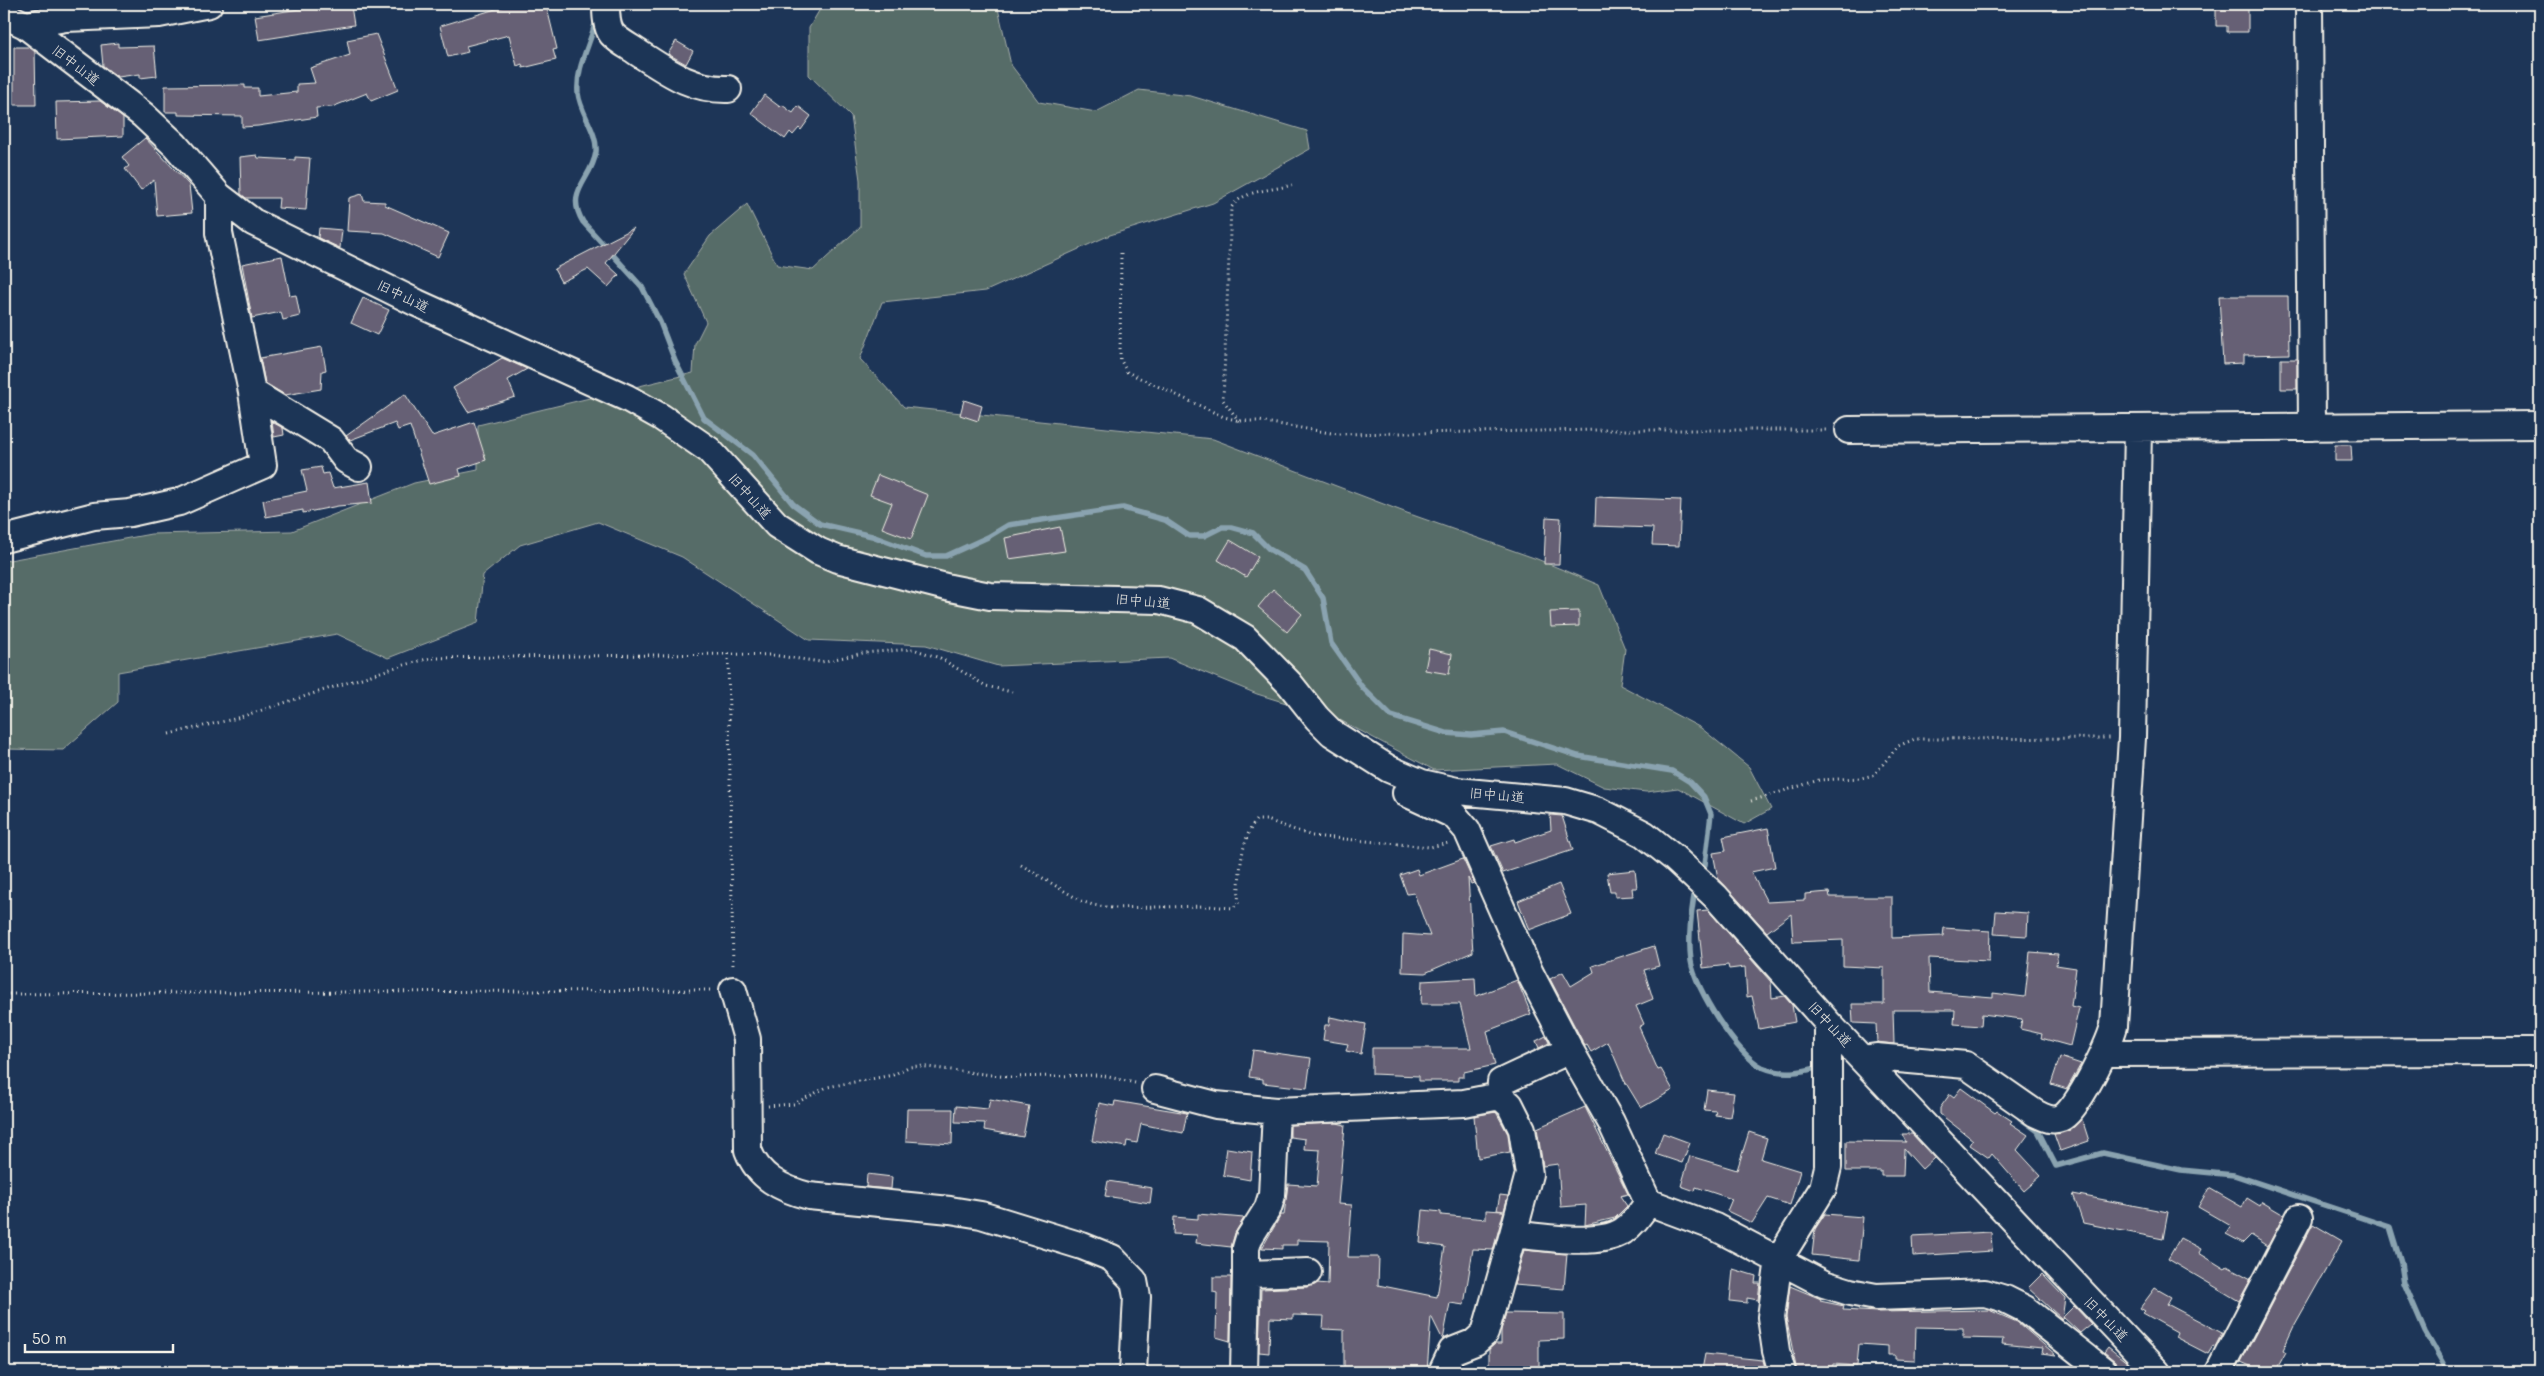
<svg xmlns="http://www.w3.org/2000/svg" width="2544" height="1376" font-family="Mali,'Klee One',sans-serif">
  <style>
    .green { fill: #576c67; stroke: #a6aea8 }
    .lines { fill: none; stroke-linecap: round; stroke-linejoin: round }
    .stream { stroke: #8aa3b0; stroke-width: 5.5 }
    .building { fill: #666174; stroke: #f4f1e8 }
    .minor-casing { stroke: #f4f1e8; stroke-width: 30 }
    .path { stroke: #f4f1e8; stroke-width: 3; stroke-dasharray: 1 4; stroke-linecap: butt }
    .minor { stroke: #1d3557; stroke-width: 26 }
    .labels { text-anchor: middle; stroke-width: 4.5; stroke-linejoin: round; paint-order: stroke }
    .street-label { font-size: 14px; fill: #f4f1e8; stroke: #1d3557 }
  </style>
  <rect width="100%" height="100%" fill="#1d3557"/>
  <filter id="ink" filterUnits="userSpaceOnUse"><feTurbulence type="fractalNoise" baseFrequency=".02" numOctaves="2"/><feDisplacementMap in="SourceGraphic" scale="10" xChannelSelector="R" yChannelSelector="G"/><feConvolveMatrix kernelMatrix="1 2 1 2 8 2 1 2 1" color-interpolation-filters="sRGB"/></filter>
  <g filter="url(#ink)">
    <path class="green" d="M 823,4 L 997,4 L 1011,65 L 1039,102 L 1096,112 L 1139,90 L 1191,96 L 1307,131 L 1310,149 L 1213,203 L 1110,235 L 986,291 L 882,302 L 860,359 L 904,407 L 1213,439 L 1407,513 L 1537,559 L 1599,585 L 1625,649 L 1620,685 L 1701,728 L 1749,767 L 1771,809 L 1744,824 L 1678,788 L 1646,792 L 1604,787 L 1557,764 L 1434,770 L 1338,719 L 1257,694 L 1169,658 L 998,666 L 926,645 L 809,640 L 682,557 L 598,522 L 520,545 L 483,575 L 478,623 L 388,658 L 337,634 L 118,672 L 118,702 L 63,750 L 4,749 L 4,561 L 151,534 L 292,531 L 414,483 L 478,470 L 478,425 L 693,373 L 695,344 L 706,322 L 684,274 L 710,236 L 747,204 L 777,265 L 813,270 L 860,227 L 860,180 L 851,116 L 809,75 L 809,28 Z"/>
    <g class="lines">
      <path class="stream" d="M 596,20 C 590,46 576,66 578,93 C 580,113 598,132 596,152 C 592,180 564,191 583,222 L 642,287 L 660,322 L 675,361 L 704,418 L 753,455 L 793,504 L 820,524 L 872,536 L 926,556 L 946,556 L 988,537 L 1008,525 L 1123,508 L 1165,520 L 1189,536 L 1204,536 L 1222,527 L 1231,527 L 1253,533 L 1269,549 L 1305,570 L 1323,598 L 1331,643 L 1362,687 L 1391,716 L 1446,733 L 1471,735 L 1504,732 L 1578,756 L 1672,771 L 1690,782 L 1704,797 L 1711,814 L 1705,865
        M 1695,890 C 1691,914 1688,937 1691,961 C 1695,989 1737,1055 1762,1067 C 1783,1076 1800,1072 1821,1067
        M 2020,1118 L 2038,1131 L 2056,1166 L 2103,1153 L 2181,1170 L 2234,1175 L 2390,1227 L 2401,1263 L 2404,1283 L 2425,1332 L 2448,1372"/>
    </g>
    <path class="building" d="M 311,4 L 346,4 L 346,7 L 351,6 L 354,25 L 259,40 L 255,16 L 312,7 Z
      M 512,4 L 546,4 L 557,49 L 553,50 L 556,60 L 523,68 L 522,64 L 517,66 L 509,35 L 466,46 L 468,52 L 448,57 L 440,26 Z
      M 2216,4 L 2248,4 L 2248,32 L 2227,32 L 2227,26 L 2216,26 Z
      M 376,34 L 398,90 L 371,101 L 367,93 L 332,107 L 316,108 L 317,117 L 258,126 L 242,127 L 242,116 L 178,115 L 178,112 L 165,112 L 165,86 L 245,85 L 245,88 L 258,88 L 258,96 L 297,92 L 297,84 L 315,83 L 310,68 L 350,55 L 347,40 Z
      M 676,41 L 693,51 L 686,64 L 668,54 Z
      M 118,43 L 118,47 L 154,46 L 157,76 L 140,78 L 140,74 L 118,77 L 103,66 L 101,45 Z
      M 14,47 L 29,47 L 35,52 L 36,105 L 14,105 Z
      M 764,95 L 780,107 L 782,105 L 793,113 L 798,106 L 811,116 L 801,130 L 799,128 L 793,135 L 790,132 L 785,139 L 751,113 Z
      M 100,101 L 123,118 L 123,136 L 57,139 L 56,102 Z
      M 145,138 L 189,185 L 192,213 L 157,216 L 154,180 L 141,190 L 125,169 L 129,166 L 122,157 Z
      M 257,155 L 258,158 L 295,160 L 295,157 L 310,158 L 306,210 L 278,208 L 279,198 L 246,198 L 241,194 L 240,157 Z
      M 362,194 L 364,201 L 385,202 L 385,205 L 449,233 L 438,257 L 384,233 L 347,231 L 349,198 Z
      M 319,228 L 342,230 L 340,248 L 318,238 Z
      M 634,228 L 606,263 L 619,275 L 608,287 L 588,269 L 561,282 L 554,269 Z
      M 282,256 L 290,296 L 296,295 L 300,316 L 283,320 L 281,312 L 252,318 L 242,264 Z
      M 2219,296 L 2288,296 L 2289,354 L 2244,355 L 2244,363 L 2223,364 Z
      M 363,298 L 389,310 L 377,335 L 351,323 Z
      M 322,347 L 326,370 L 322,371 L 321,389 L 285,395 L 265,383 L 260,358 Z
      M 502,358 L 527,369 L 508,380 L 515,397 L 468,412 L 453,388 Z
      M 2281,359 L 2297,359 L 2297,389 L 2281,389 Z
      M 405,394 L 432,436 L 474,422 L 486,460 L 459,469 L 461,476 L 429,484 L 410,426 L 398,430 L 395,423 L 350,440 L 346,436 Z
      M 964,400 L 982,406 L 978,421 L 960,415 Z
      M 272,422 L 283,428 L 284,435 L 274,437 Z
      M 2335,445 L 2351,445 L 2352,461 L 2335,461 Z
      M 321,467 L 323,474 L 328,473 L 333,488 L 369,482 L 372,503 L 338,506 L 303,513 L 303,510 L 266,517 L 263,500 L 307,491 L 302,470 Z
      M 878,475 L 928,495 L 911,539 L 882,528 L 892,503 L 870,495 Z
      M 1596,497 L 1681,500 L 1679,546 L 1652,545 L 1653,528 L 1595,526 Z
      M 1546,517 L 1561,518 L 1559,564 L 1544,564 Z
      M 1060,527 L 1065,551 L 1009,559 L 1005,538 Z
      M 1230,540 L 1258,557 L 1246,577 L 1218,560 Z
      M 1273,589 L 1302,614 L 1287,632 L 1258,607 Z
      M 1579,611 L 1579,626 L 1551,627 L 1550,612 Z
      M 1429,649 L 1452,654 L 1449,674 L 1425,670 Z
      M 1550,815 L 1562,816 L 1573,850 L 1503,873 L 1491,846 L 1514,839 L 1515,842 L 1551,830 Z
      M 1768,828 L 1775,867 L 1751,872 L 1767,902 L 1805,900 L 1805,894 L 1829,892 L 1830,897 L 1892,897 L 1892,938 L 1943,936 L 1944,928 L 1990,931 L 1989,961 L 1929,958 L 1930,992 L 1993,997 L 1993,993 L 2025,997 L 2030,952 L 2058,954 L 2056,965 L 2076,968 L 2071,1006 L 2079,1008 L 2070,1046 L 2041,1038 L 2042,1034 L 2020,1029 L 2022,1019 L 1982,1014 L 1981,1026 L 1954,1024 L 1955,1010 L 1893,1010 L 1894,1044 L 1877,1042 L 1876,1024 L 1853,1023 L 1852,1004 L 1884,1004 L 1884,968 L 1843,966 L 1843,940 L 1793,942 L 1791,914 L 1767,932 L 1718,878 L 1713,853 L 1726,851 L 1723,837 Z
      M 1463,859 L 1474,883 L 1471,884 L 1468,878 L 1473,952 L 1425,973 L 1402,972 L 1403,934 L 1430,936 L 1414,893 L 1407,894 L 1400,875 L 1417,869 L 1419,875 Z
      M 1635,870 L 1637,888 L 1632,888 L 1633,896 L 1615,897 L 1615,892 L 1610,892 L 1607,873 Z
      M 1559,884 L 1571,914 L 1529,930 L 1518,901 Z
      M 1708,910 L 1771,982 L 1772,998 L 1784,996 L 1792,1005 L 1795,1022 L 1759,1029 L 1752,996 L 1747,997 L 1745,967 L 1729,969 L 1728,965 L 1703,968 L 1697,911 Z
      M 1996,911 L 2028,913 L 2027,936 L 1994,934 Z
      M 1654,946 L 1659,966 L 1644,970 L 1653,999 L 1636,1006 L 1644,1024 L 1639,1027 L 1658,1070 L 1661,1069 L 1673,1090 L 1641,1108 L 1624,1080 L 1608,1042 L 1591,1052 L 1587,1045 L 1585,1046 L 1550,979 L 1563,972 L 1571,986 L 1594,972 L 1592,966 Z
      M 1475,978 L 1476,996 L 1517,980 L 1531,1014 L 1487,1031 L 1495,1065 L 1464,1072 L 1464,1077 L 1458,1077 L 1458,1081 L 1419,1081 L 1419,1076 L 1372,1074 L 1372,1048 L 1471,1048 L 1460,1004 L 1421,1004 L 1422,981 Z
      M 1330,1017 L 1366,1024 L 1361,1054 L 1346,1051 L 1348,1044 L 1323,1040 L 1325,1025 L 1329,1025 Z
      M 1546,1036 L 1549,1043 L 1539,1048 L 1536,1041 Z
      M 1253,1050 L 1311,1058 L 1307,1088 L 1263,1083 L 1263,1079 L 1249,1077 Z
      M 2060,1057 L 2081,1064 L 2067,1089 L 2051,1084 Z
      M 1961,1088 L 1995,1113 L 1997,1111 L 2012,1121 L 2010,1123 L 2028,1135 L 2017,1150 L 2041,1176 L 2024,1191 L 1992,1154 L 1989,1158 L 1970,1145 L 1973,1140 L 1940,1114 L 1940,1108 L 1950,1094 L 1954,1097 Z
      M 1707,1090 L 1734,1093 L 1730,1117 L 1715,1115 L 1716,1111 L 1704,1110 Z
      M 990,1099 L 1029,1106 L 1023,1137 L 984,1130 L 985,1123 L 955,1122 L 956,1106 L 988,1109 Z
      M 1115,1101 L 1187,1113 L 1183,1133 L 1141,1124 L 1137,1143 L 1127,1141 L 1126,1147 L 1092,1141 L 1099,1103 L 1114,1106 Z
      M 1585,1107 L 1628,1194 L 1620,1196 L 1627,1206 L 1615,1218 L 1585,1225 L 1586,1205 L 1561,1207 L 1558,1164 L 1543,1166 L 1537,1128 Z
      M 907,1109 L 953,1109 L 952,1144 L 906,1141 Z
      M 1496,1112 L 1508,1134 L 1510,1152 L 1478,1158 L 1474,1116 Z
      M 2082,1119 L 2089,1141 L 2060,1151 L 2054,1134 L 2070,1130 Z
      M 1337,1123 L 1345,1125 L 1338,1204 L 1352,1205 L 1348,1257 L 1379,1257 L 1378,1285 L 1437,1297 L 1445,1247 L 1420,1243 L 1423,1210 L 1441,1212 L 1441,1215 L 1486,1219 L 1486,1210 L 1503,1211 L 1497,1210 L 1500,1195 L 1508,1196 L 1493,1250 L 1473,1249 L 1464,1305 L 1450,1303 L 1443,1340 L 1431,1316 L 1427,1372 L 1344,1372 L 1344,1330 L 1323,1329 L 1324,1316 L 1293,1315 L 1293,1319 L 1270,1318 L 1269,1353 L 1259,1352 L 1261,1289 L 1308,1287 L 1317,1283 L 1328,1284 L 1329,1241 L 1297,1240 L 1297,1245 L 1282,1245 L 1282,1249 L 1262,1248 L 1281,1215 L 1284,1215 L 1288,1184 L 1317,1186 L 1320,1150 L 1304,1149 L 1305,1139 L 1290,1137 L 1290,1125 Z
      M 1749,1132 L 1767,1138 L 1761,1159 L 1800,1171 L 1790,1205 L 1768,1198 L 1752,1223 L 1727,1211 L 1732,1199 L 1696,1187 L 1695,1191 L 1681,1186 L 1690,1156 L 1737,1170 Z
      M 1663,1133 L 1690,1143 L 1682,1163 L 1655,1154 Z
      M 1902,1134 L 1912,1134 L 1934,1158 L 1922,1169 L 1904,1149 L 1903,1176 L 1881,1176 L 1881,1171 L 1846,1171 L 1846,1141 L 1906,1142 Z
      M 1227,1148 L 1252,1152 L 1250,1180 L 1223,1175 Z
      M 867,1174 L 892,1177 L 891,1189 L 866,1187 Z
      M 1108,1181 L 1152,1188 L 1150,1203 L 1105,1196 Z
      M 2209,1188 L 2242,1207 L 2247,1198 L 2260,1206 L 2262,1202 L 2284,1215 L 2268,1246 L 2251,1235 L 2243,1243 L 2226,1234 L 2231,1226 L 2198,1207 Z
      M 2073,1194 L 2168,1212 L 2163,1239 L 2083,1223 Z
      M 1198,1214 L 1244,1218 L 1235,1233 L 1231,1247 L 1196,1243 L 1197,1235 L 1173,1234 L 1174,1217 L 1198,1219 Z
      M 1825,1214 L 1863,1217 L 1859,1260 L 1812,1255 L 1815,1229 Z
      M 2313,1224 L 2342,1241 L 2294,1326 L 2283,1350 L 2286,1352 L 2275,1372 L 2264,1372 L 2241,1362 Z
      M 1991,1232 L 1992,1251 L 1913,1256 L 1912,1236 Z
      M 2180,1238 L 2201,1249 L 2199,1253 L 2225,1269 L 2227,1266 L 2251,1279 L 2239,1301 L 2168,1259 Z
      M 1524,1250 L 1567,1254 L 1564,1289 L 1514,1285 Z
      M 1733,1269 L 1756,1276 L 1755,1283 L 1760,1283 L 1758,1300 L 1747,1298 L 1747,1303 L 1730,1301 Z
      M 2042,1274 L 2065,1298 L 2062,1319 L 2028,1288 Z
      M 1213,1277 L 1231,1277 L 1230,1341 L 1216,1337 L 1217,1293 L 1213,1292 Z
      M 1790,1286 L 1821,1299 L 1820,1301 L 1844,1306 L 1843,1310 L 1877,1312 L 1989,1310 L 2017,1322 L 2056,1355 L 2041,1353 L 2042,1348 L 2002,1344 L 2003,1339 L 1963,1338 L 1963,1328 L 1916,1327 L 1915,1360 L 1895,1359 L 1895,1355 L 1888,1355 L 1888,1346 L 1859,1344 L 1857,1366 L 1833,1364 L 1832,1372 L 1797,1372 L 1786,1317 Z
      M 2155,1288 L 2171,1297 L 2167,1304 L 2222,1333 L 2215,1347 L 2213,1346 L 2208,1354 L 2175,1337 L 2177,1332 L 2143,1313 L 2145,1311 L 2140,1308 Z
      M 2074,1306 L 2091,1324 L 2080,1333 L 2063,1317 Z
      M 1506,1313 L 1564,1314 L 1564,1339 L 1539,1340 L 1539,1372 L 1489,1372 L 1489,1349 L 1495,1344 L 1501,1344 L 1501,1330 Z
      M 2108,1347 L 2128,1363 L 2121,1372 L 2115,1361 L 2104,1352 Z
      M 1705,1354 L 1763,1360 L 1766,1372 L 1702,1370 Z"/>
    <g class="lines">
      <defs>
        <path id="minor" d="M 606,4 C 606,13 606,26 612,34 C 619,42 632,48 640,54 C 668,72 692,90 728,89
          M 2309,4 L 2312,427
          M 4,15 L 25,25 L 143,115 L 175,145 L 219,196 L 253,222 L 417,303 L 627,398 L 661,417 L 709,450 L 777,525 L 818,551 L 837,559 L 950,588 L 990,596 L 1159,600 L 1198,610 L 1245,638 L 1290,684 L 1317,718 L 1332,733 L 1389,769 L 1422,783 L 1457,791 L 1565,801 L 1599,811 L 1644,834 L 1674,858 L 1715,896 L 1828,1023 L 2157,1372
          M 25,25 L 66,18 L 159,14 L 209,4
          M 219,196 L 219,233 L 252,392 L 331,440 L 346,460 L 359,467
          M 1849,430 L 2540,425
          M 4,539 L 94,516 L 130,513 L 179,502 L 263,465 L 252,392
          M 1406,793 L 1454,815 L 1467,830 L 1530,973 L 1570,1050 L 1611,1122 L 1648,1202 L 1715,1227 L 1824,1284 L 1850,1292 L 1876,1297 L 1985,1293 L 2005,1299 L 2025,1309 L 2105,1372
          M 733,990 L 747,1039 L 748,1150 C 758,1177 781,1189 809,1196 L 950,1210 L 981,1215 L 1082,1246 L 1112,1258 L 1134,1281 L 1137,1297 L 1133,1372
          M 2104,1053 L 2540,1052
          M 1863,1059 L 1876,1057 L 1966,1065 L 2035,1113 C 2044,1117 2051,1122 2061,1118 C 2077,1112 2109,1044 2114,1026 L 2132,738 L 2138,429
          M 1155,1089 L 1216,1105 L 1276,1111 L 1464,1103 L 1500,1096 L 1501,1082 L 1570,1050
          M 1500,1096 L 1510,1105 L 1522,1129 L 1529,1174 L 1513,1234
          M 1246,1274 L 1246,1248 L 1249,1238 L 1268,1208 L 1272,1195 L 1276,1111
          M 1244,1372 L 1246,1274 L 1308,1272
          M 1442,1372 L 1452,1351 L 1475,1342 L 1485,1333 L 1513,1234 C 1542,1237 1598,1247 1623,1231 C 1633,1224 1642,1212 1648,1202
          M 1782,1372 L 1776,1351 L 1771,1317 L 1779,1259 L 1823,1188 L 1828,1167 L 1828,1023
          M 2219,1372 L 2299,1218"/>
      </defs>
      <use href="#minor" class="minor-casing"/>
      <path class="path" d="M 1121,253 L 1120,359 L 1127,372 L 1224,417 L 1240,421 L 1259,421 L 1337,434 L 1603,430 L 1828,430
        M 1239,421 L 1223,400 L 1231,208 C 1243,189 1271,191 1292,185
        M 728,654 L 772,655 L 821,662 L 863,653 L 913,649 L 940,658 L 986,686 L 1012,692
        M 169,734 L 234,719 L 393,668 L 431,658 L 728,654 L 733,968
        M 1751,801 L 1819,780 L 1861,778 L 1874,775 L 1898,746 L 1915,739 L 2111,738
        M 1021,865 L 1081,901 L 1093,905 L 1112,908 L 1207,906 L 1233,908 L 1238,903 C 1240,876 1239,843 1256,820 L 1267,820 L 1312,836 L 1430,847 L 1449,843
        M 4,994 L 711,990
        M 768,1106 L 794,1104 L 827,1087 L 893,1075 L 908,1067 L 919,1066 L 1008,1077 L 1100,1075 L 1135,1083"/>
      <use href="#minor" class="minor"/>
    </g>
  </g>
  <g class="labels">
    <g class="street-label">
      <text transform="translate(76 65) rotate(38)" y="5">旧中山道</text>
      <text transform="translate(403 296) rotate(26)" y="5">旧中山道</text>
      <text transform="translate(750 496) rotate(48)" y="5">旧中山道</text>
      <text transform="translate(1143 601) rotate(5)" y="5">旧中山道</text>
      <text transform="translate(1497 795) rotate(5)" y="5">旧中山道</text>
      <text transform="translate(1830 1024) rotate(47)" y="5">旧中山道</text>
      <text transform="translate(2106 1319) rotate(46)" y="5">旧中山道</text>
    </g>
  </g>
  <rect width="2544" height="1376" fill="none" stroke="#1d3557" stroke-width="20"/>
  <rect x="10" y="10" width="2524" height="1356" fill="none" stroke="#f4f1e8" stroke-width="2" filter="url(#ink)"/>
  <path d="M25 1344v8h148v-8" fill="none" stroke="#f4f1e8" stroke-width="2.5"/>
  <text x="32" y="1344" font-size="15" fill="#f4f1e8" stroke="#1d3557" stroke-width="4" paint-order="stroke">50 m</text>
</svg>
